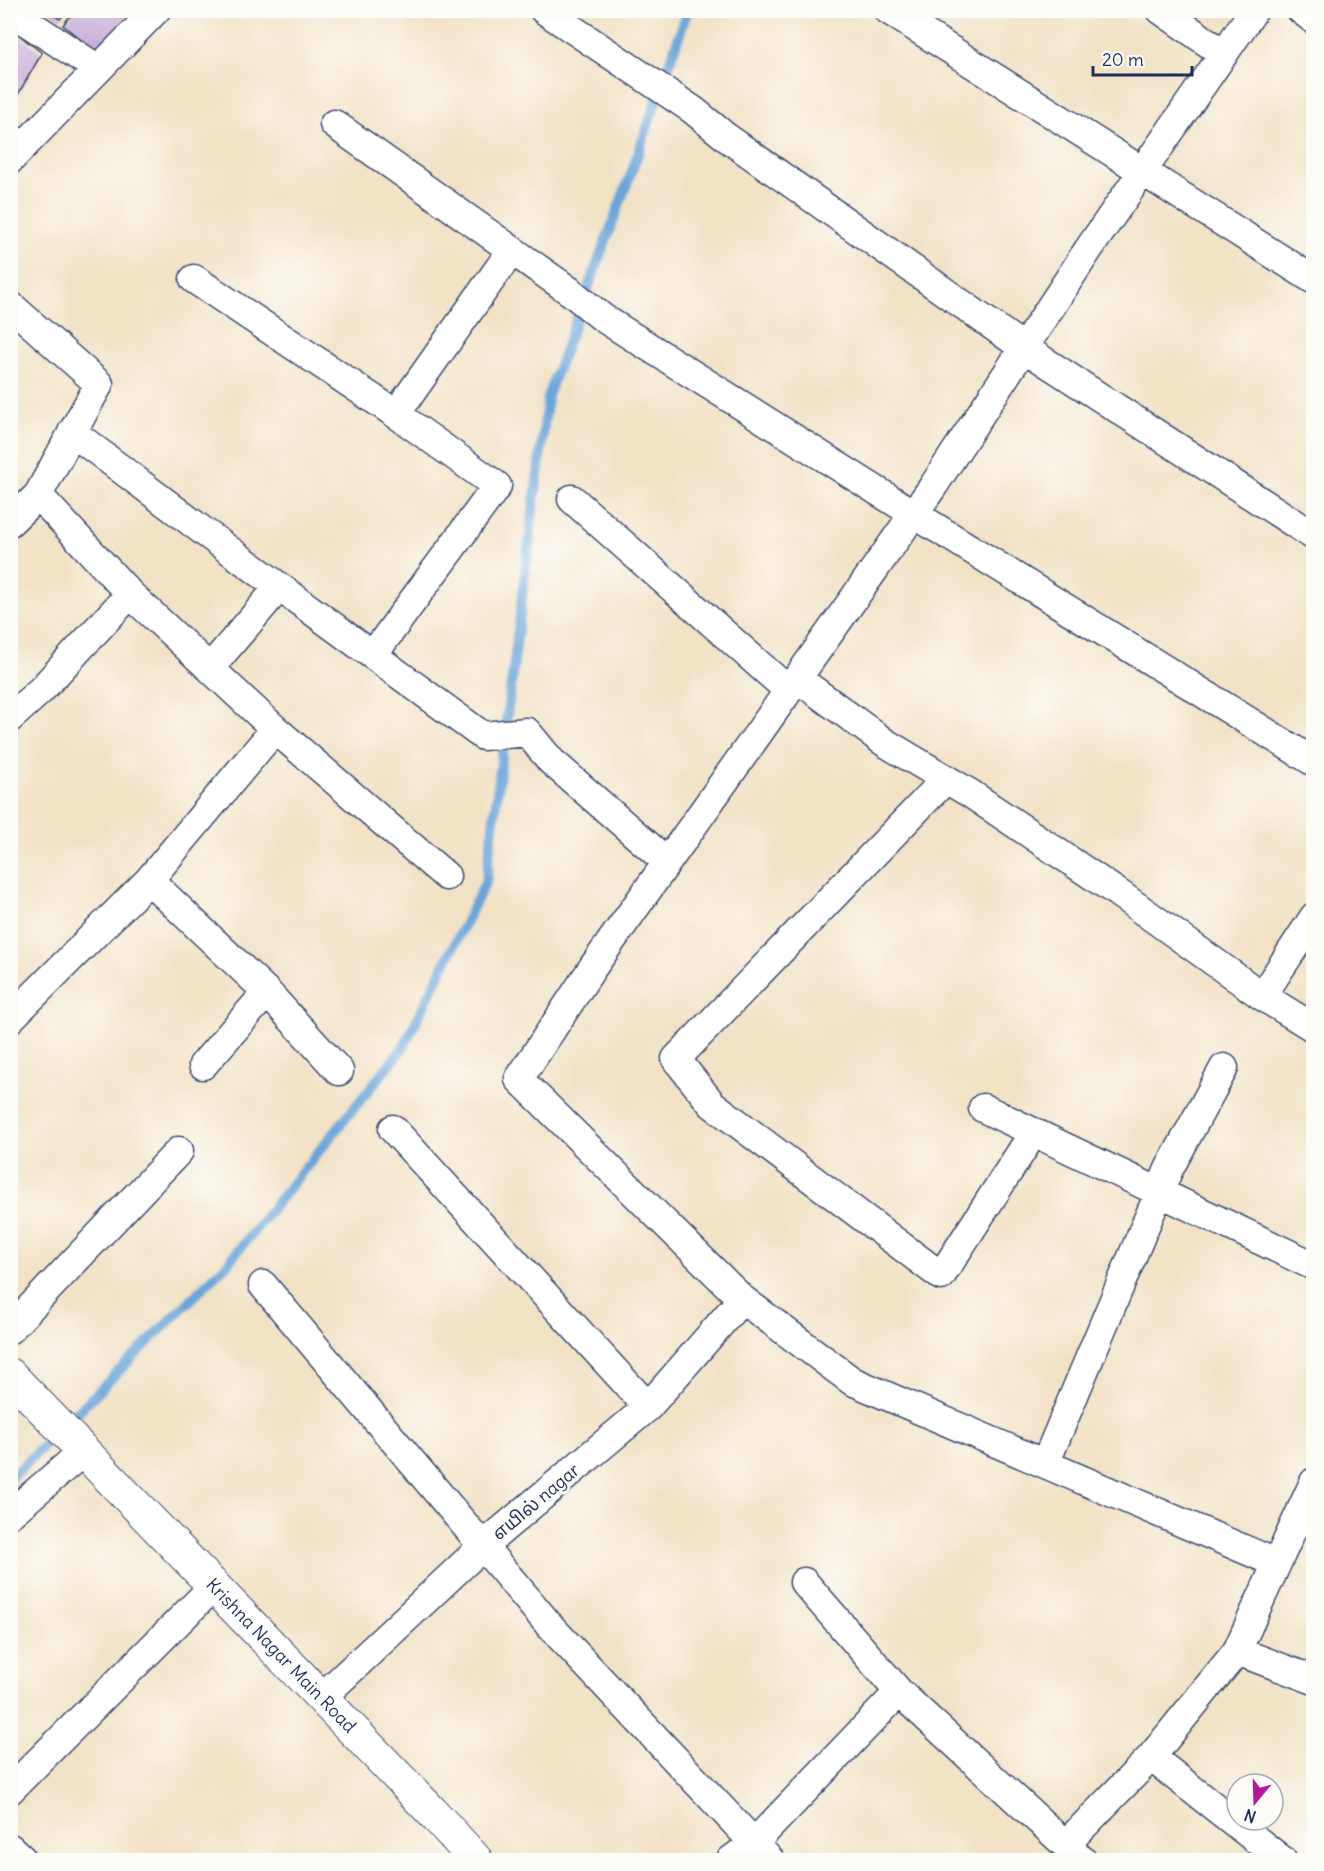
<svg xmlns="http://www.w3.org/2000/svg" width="1324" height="1871" font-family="Delius,'Noto Sans Tamil',sans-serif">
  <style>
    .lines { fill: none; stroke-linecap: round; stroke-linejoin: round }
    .stream { stroke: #69a5da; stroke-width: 10 }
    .building { fill: #c9add8 }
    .street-casing { stroke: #3b4a6e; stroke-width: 31 }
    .secondary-casing { stroke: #3b4a6e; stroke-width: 35 }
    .street { stroke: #fff; stroke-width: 28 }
    .secondary { stroke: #fff; stroke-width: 33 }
    .labels { text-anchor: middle; stroke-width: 6; stroke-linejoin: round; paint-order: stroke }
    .street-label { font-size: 18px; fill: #1b2f5e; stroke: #fdfcf7 }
  </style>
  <rect width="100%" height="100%" fill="#fdfcf7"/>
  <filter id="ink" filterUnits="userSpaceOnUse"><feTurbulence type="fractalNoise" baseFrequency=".0167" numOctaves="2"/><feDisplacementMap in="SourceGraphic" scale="12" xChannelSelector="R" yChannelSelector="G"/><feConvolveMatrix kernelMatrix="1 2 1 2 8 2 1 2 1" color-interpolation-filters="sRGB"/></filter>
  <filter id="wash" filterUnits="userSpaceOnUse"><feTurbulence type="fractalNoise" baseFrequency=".008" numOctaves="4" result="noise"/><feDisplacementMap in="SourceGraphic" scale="24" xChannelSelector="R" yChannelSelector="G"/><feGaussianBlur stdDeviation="1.35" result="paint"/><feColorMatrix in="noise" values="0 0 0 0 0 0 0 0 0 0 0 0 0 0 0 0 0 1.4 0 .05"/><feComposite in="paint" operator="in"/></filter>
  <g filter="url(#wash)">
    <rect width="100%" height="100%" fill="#f2e2c6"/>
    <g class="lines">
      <path class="stream" d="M 10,1479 L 227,1264 L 403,1048 L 486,881 L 548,395 L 633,168 L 688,10"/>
    </g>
    <g id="blocks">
      <path class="building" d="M 45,10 L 67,10 L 60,19 Z
        M 75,10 L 121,10 L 135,24 L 102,57 L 63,25 Z
        M 10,28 L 42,53 L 10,108 Z"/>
    </g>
  </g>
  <g filter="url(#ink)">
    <use href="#blocks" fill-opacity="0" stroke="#3b4a6e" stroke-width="1.5"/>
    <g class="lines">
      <defs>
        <path id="street" d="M 544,10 L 693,110 L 726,137 L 1024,348 L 1314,536
          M 888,10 L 1314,280
          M 1161,10 L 1224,54
          M 1254,10 L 1088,250 L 932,488 L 593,967 L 519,1079 L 742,1299 L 852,1381 L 1276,1563
          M 1301,10 L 1314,20
          M 10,11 L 98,69
          M 334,124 L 571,292 L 603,318 L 914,514 L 1314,762
          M 10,160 L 156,10
          M 194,279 L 396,414 L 497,486 L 373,655
          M 10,305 L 99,384 L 38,495 L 130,594 L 275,729 L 446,876
          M 396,414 L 512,250
          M 72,432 L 203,531 L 483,736 L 527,732 L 551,761 L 667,862
          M 572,499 L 788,690
          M 10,522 L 38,495
          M 210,668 L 279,587
          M 797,678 L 884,742 L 971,794 L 1118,893 L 1262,996 L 1314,1028
          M 10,718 L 40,691 L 130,594
          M 946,779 L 676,1059 L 712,1104 L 941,1276 L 1034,1132
          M 149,880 L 267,992 L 339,1071
          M 1262,996 L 1314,917
          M 10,1019 L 149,880 L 275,729
          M 203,1065 L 267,992
          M 983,1108 L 1314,1266
          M 393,1129 L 648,1407
          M 263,1285 L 550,1626 L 770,1860
          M 10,1329 L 179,1151
          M 1045,1464 L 1169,1169 L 1224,1068
          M 10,1514 L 84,1451
          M 804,1582 L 899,1692 L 1082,1860
          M 1237,1651 L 1314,1680
          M 322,1697 L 484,1545 L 648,1407 L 742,1299
          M 1151,1757 L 1282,1860
          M 10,1790 L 214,1586
          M 1066,1844 L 1151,1757 L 1237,1651 L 1314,1482
          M 10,1848 L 23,1860
          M 731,1860 L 754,1843 L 899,1692"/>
        <g id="secondary">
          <path id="s1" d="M 10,1375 L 434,1814 L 476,1860"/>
        </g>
      </defs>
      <use href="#street" class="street-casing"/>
      <use href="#secondary" class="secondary-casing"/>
      <use href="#street" class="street"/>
      <use href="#secondary" class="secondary"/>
    </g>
  </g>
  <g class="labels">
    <g class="street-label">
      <text transform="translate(536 1502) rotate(-40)" y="6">எயில் nagar</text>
      <text dy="6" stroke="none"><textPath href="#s1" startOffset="390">Krishna Nagar Main Road</textPath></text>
    </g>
  </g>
  <rect width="1324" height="1871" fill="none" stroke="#fdfcf7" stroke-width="36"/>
  <g transform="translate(1255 1802) rotate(199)"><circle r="28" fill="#fdfcf7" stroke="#a3aaba" stroke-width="1.5"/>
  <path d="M0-4.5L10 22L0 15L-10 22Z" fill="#b5179e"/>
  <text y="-9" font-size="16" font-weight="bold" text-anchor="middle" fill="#1b2f5e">N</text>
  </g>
  <path d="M1093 66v9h99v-9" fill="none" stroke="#1b2f5e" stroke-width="3"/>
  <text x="1102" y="66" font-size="18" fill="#1b2f5e" stroke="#fdfcf7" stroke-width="4.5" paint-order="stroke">20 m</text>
</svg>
